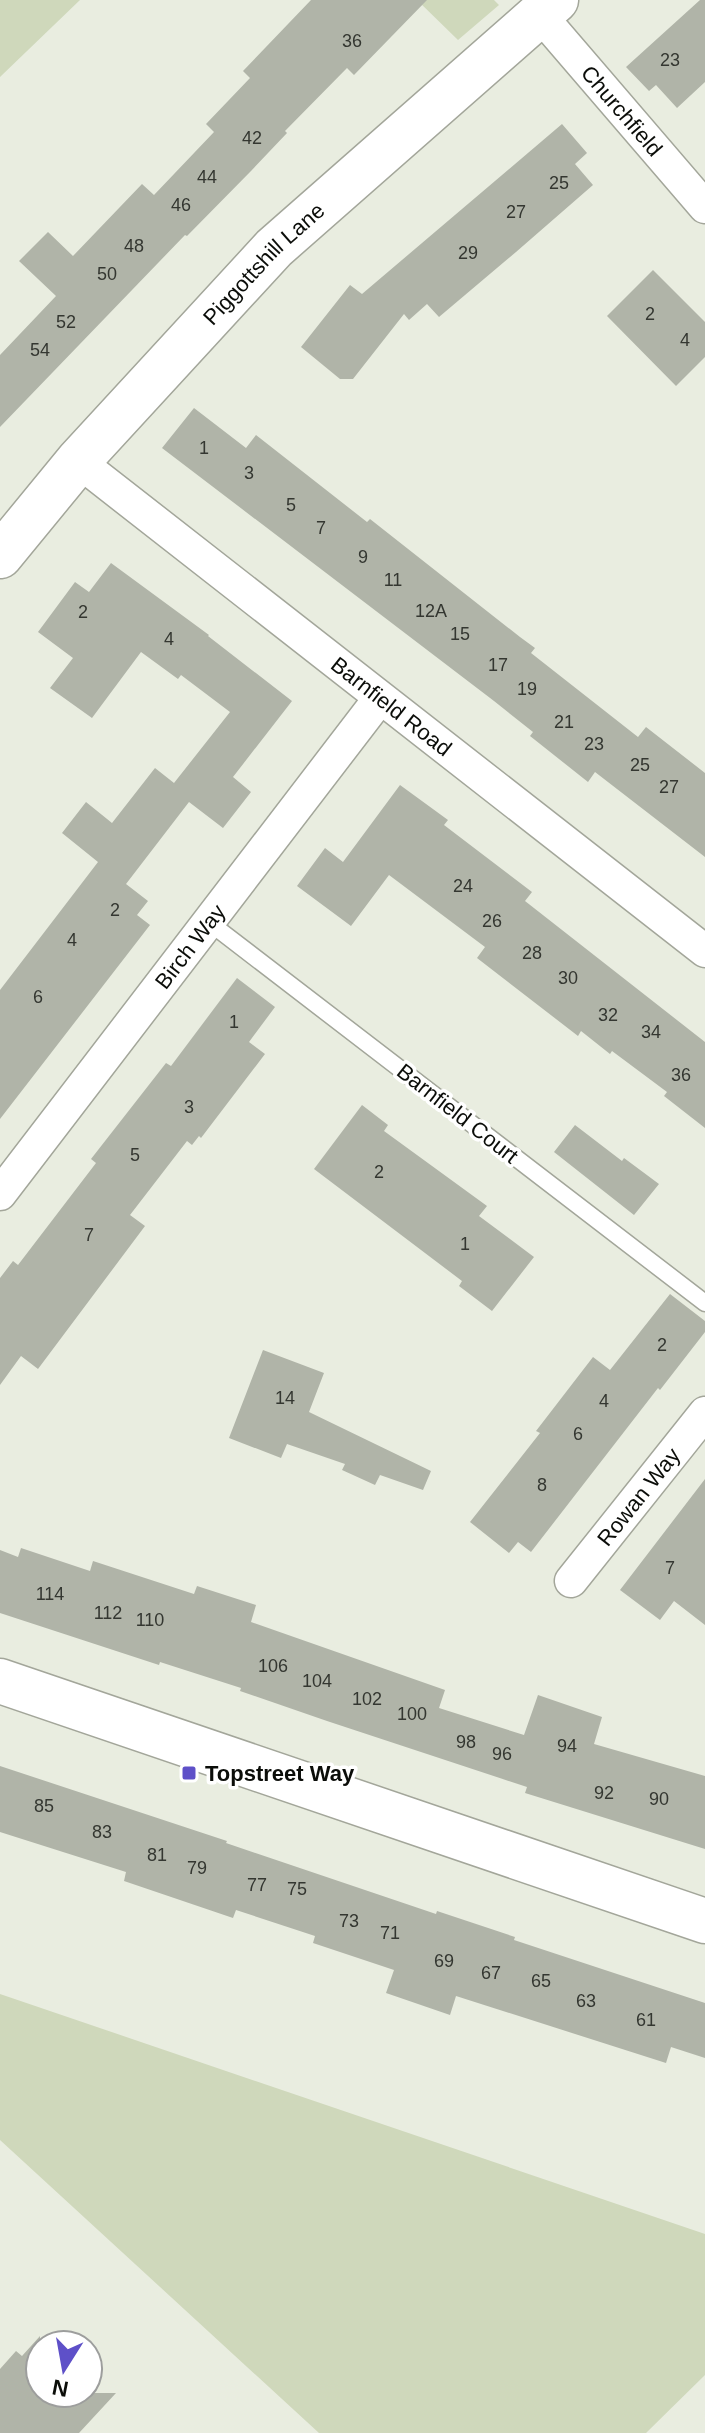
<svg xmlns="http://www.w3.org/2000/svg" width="705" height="2433" font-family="Arial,sans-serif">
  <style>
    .green { fill: #cfd8bb }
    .building { fill: #b0b4a8 }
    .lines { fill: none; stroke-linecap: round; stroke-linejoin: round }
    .lane-casing { stroke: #a3a69a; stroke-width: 19 }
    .street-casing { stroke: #a3a69a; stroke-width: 35 }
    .secondary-casing { stroke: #a3a69a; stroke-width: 47 }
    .lane { stroke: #fff; stroke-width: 16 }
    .street { stroke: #fff; stroke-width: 32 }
    .secondary { stroke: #fff; stroke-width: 44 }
    .poi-dot { fill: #5e50c8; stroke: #fff; stroke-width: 3 }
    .labels { text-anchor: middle; stroke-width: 7; stroke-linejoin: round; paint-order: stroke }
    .number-label { font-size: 18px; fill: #343731 }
    .street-label { font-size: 22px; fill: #0b0d09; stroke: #fff }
    .poi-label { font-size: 22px; font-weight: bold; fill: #0b0d09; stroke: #fff; text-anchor: start }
  </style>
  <rect width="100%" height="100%" fill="#e9ede0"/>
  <path class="green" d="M 0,0 L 80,0 L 0,77 Z
    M 417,0 L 494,0 L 499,5 L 458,40 Z
    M 0,1994 L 705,2234 L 705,2375 L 646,2433 L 319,2433 L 0,2140 Z"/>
  <path class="building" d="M 311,0 L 427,0 L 354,75 L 347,68 L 285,131 L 287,133 L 251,171 L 187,236 L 185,235 L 0,427 L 0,355 L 56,296 L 19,261 L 48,232 L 73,256 L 142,184 L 154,195 L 214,132 L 206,124 L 250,78 L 243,71 Z
    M 700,0 L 705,0 L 705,82 L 677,108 L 656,85 L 649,91 L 626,67 Z
    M 562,124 L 587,153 L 575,164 L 593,185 L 516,252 L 439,317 L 427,304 L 409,320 L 404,314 L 353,379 L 340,379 L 301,347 L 350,285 L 362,294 Z
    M 653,270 L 705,322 L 705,357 L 676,386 L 607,316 Z
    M 194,408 L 246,448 L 256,435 L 367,522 L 370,519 L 520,637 L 535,648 L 531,653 L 638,737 L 646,727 L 705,773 L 705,857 L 595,772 L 588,782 L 530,736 L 533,732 L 494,701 L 162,448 Z
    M 111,563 L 209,635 L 208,636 L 292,701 L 233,777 L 251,792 L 223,828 L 189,802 L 126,884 L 148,901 L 137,915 L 150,925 L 0,1119 L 0,990 L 98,862 L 62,833 L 86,802 L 112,823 L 155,768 L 174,783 L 230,712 L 181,675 L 178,679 L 141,652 L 92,718 L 50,688 L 73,658 L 38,632 L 75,582 L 89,592 Z
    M 400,785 L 448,820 L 444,825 L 532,892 L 525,901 L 705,1042 L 705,1128 L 664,1096 L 667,1092 L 612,1051 L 610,1054 L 581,1031 L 578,1036 L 477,958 L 485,947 L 389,875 L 351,926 L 297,886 L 325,848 L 343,862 Z
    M 237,978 L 275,1007 L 249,1042 L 265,1054 L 201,1138 L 199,1136 L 192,1145 L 187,1141 L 130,1215 L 145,1226 L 38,1369 L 21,1356 L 0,1385 L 0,1278 L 13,1261 L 18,1265 L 96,1163 L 91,1159 L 166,1063 L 171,1066 Z
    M 362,1105 L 388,1125 L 384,1131 L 487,1206 L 479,1216 L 534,1257 L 492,1311 L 459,1286 L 462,1281 L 314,1169 Z
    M 575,1125 L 622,1161 L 624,1158 L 659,1184 L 634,1215 L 554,1152 Z
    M 670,1294 L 705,1321 L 705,1332 L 660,1390 L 658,1388 L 531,1552 L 518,1542 L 509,1553 L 470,1522 L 540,1433 L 536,1431 L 593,1357 L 610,1370 Z
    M 263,1350 L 324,1373 L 309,1412 L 431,1471 L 423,1490 L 380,1475 L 375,1485 L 342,1470 L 345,1464 L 287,1444 L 281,1458 L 229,1438 Z
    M 705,1479 L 705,1625 L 674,1601 L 660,1620 L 620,1590 Z
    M 21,1548 L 90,1571 L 93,1561 L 194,1594 L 197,1586 L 256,1605 L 251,1622 L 445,1690 L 439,1708 L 524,1735 L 538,1695 L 602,1717 L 594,1744 L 705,1776 L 705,1849 L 525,1793 L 527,1787 L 327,1721 L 240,1691 L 241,1688 L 160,1662 L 159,1665 L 0,1613 L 0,1550 L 18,1557 Z
    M 0,1766 L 227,1841 L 226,1843 L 436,1914 L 437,1911 L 515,1937 L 514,1940 L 705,2003 L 705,2058 L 671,2047 L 666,2063 L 456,1996 L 450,2015 L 386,1993 L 394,1970 L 313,1943 L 315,1936 L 236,1910 L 233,1918 L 124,1881 L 126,1872 L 0,1832 Z
    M 40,2336 L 40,2393 L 116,2393 L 79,2433 L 0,2433 L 0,2369 L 16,2351 L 22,2356 Z"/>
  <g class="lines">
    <defs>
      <path id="lane" d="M 210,923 L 705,1303"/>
      <g id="street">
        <path id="s1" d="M 540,15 L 705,207"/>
        <path id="s2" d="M 78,461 L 705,951"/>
        <path id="s3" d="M 0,1194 L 380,698"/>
        <path id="s4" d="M 571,1581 L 705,1413"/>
      </g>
      <g id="secondary">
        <path id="s5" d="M 0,556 L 78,461 L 274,248 L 556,0"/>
        <path d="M 0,1681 L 705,1921"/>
      </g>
    </defs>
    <use href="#lane" class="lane-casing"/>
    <use href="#street" class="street-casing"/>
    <use href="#secondary" class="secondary-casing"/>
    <use href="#lane" class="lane"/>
    <use href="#street" class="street"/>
    <use href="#secondary" class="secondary"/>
  </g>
  <rect class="poi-dot" x="181" y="1765" width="16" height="16" rx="4"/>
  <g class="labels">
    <g class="number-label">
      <text x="352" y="47">36</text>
      <text x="670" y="66">23</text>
      <text x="252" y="144">42</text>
      <text x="207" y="183">44</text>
      <text x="559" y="189">25</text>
      <text x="181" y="211">46</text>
      <text x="516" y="218">27</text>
      <text x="134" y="252">48</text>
      <text x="468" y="259">29</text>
      <text x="107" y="280">50</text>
      <text x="650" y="320">2</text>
      <text x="66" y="328">52</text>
      <text x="685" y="346">4</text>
      <text x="40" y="356">54</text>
      <text x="204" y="454">1</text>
      <text x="249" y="479">3</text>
      <text x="291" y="511">5</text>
      <text x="321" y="534">7</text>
      <text x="363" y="563">9</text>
      <text x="393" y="586">11</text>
      <text x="431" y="617">12A</text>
      <text x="83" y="618">2</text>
      <text x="460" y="640">15</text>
      <text x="169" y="645">4</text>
      <text x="498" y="671">17</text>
      <text x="527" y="695">19</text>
      <text x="564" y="728">21</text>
      <text x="594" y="750">23</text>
      <text x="640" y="771">25</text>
      <text x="669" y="793">27</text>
      <text x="463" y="892">24</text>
      <text x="115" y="916">2</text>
      <text x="492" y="927">26</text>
      <text x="72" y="946">4</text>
      <text x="532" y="959">28</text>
      <text x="568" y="984">30</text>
      <text x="38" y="1003">6</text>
      <text x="608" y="1021">32</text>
      <text x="234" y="1028">1</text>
      <text x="651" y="1038">34</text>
      <text x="681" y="1081">36</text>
      <text x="189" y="1113">3</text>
      <text x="135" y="1161">5</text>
      <text x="379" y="1178">2</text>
      <text x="89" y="1241">7</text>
      <text x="465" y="1250">1</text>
      <text x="662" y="1351">2</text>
      <text x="285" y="1404">14</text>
      <text x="604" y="1407">4</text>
      <text x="578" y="1440">6</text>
      <text x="542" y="1491">8</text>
      <text x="670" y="1574">7</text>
      <text x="50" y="1600">114</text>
      <text x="108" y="1619">112</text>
      <text x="150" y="1626">110</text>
      <text x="273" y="1672">106</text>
      <text x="317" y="1687">104</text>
      <text x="367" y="1705">102</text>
      <text x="412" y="1720">100</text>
      <text x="466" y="1748">98</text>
      <text x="567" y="1752">94</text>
      <text x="502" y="1760">96</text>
      <text x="604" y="1799">92</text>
      <text x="659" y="1805">90</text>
      <text x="44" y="1812">85</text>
      <text x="102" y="1838">83</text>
      <text x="157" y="1861">81</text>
      <text x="197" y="1874">79</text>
      <text x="257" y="1891">77</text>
      <text x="297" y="1895">75</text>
      <text x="349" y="1927">73</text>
      <text x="390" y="1939">71</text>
      <text x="444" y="1967">69</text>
      <text x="491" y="1979">67</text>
      <text x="541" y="1987">65</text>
      <text x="586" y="2007">63</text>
      <text x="646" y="2026">61</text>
    </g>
    <g class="street-label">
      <text dy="8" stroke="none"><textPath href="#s1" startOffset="126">Churchfield</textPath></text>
      <text dy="8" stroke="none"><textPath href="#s5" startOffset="394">Piggottshill Lane</textPath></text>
      <text dy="8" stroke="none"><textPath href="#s2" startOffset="398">Barnfield Road</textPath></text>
      <text dy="8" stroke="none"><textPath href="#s3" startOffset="312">Birch Way</textPath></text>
      <text transform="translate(458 1113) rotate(38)" y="8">Barnfield Court</text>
      <text dy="8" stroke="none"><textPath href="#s4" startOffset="108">Rowan Way</textPath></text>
    </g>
    <g class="poi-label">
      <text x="205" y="1781">Topstreet Way</text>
    </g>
  </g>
  <g transform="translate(64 2369) rotate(191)"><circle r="38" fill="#ffffff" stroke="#9d9e9d" stroke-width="2"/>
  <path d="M0-6L14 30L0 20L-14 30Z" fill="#5e50c8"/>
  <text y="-12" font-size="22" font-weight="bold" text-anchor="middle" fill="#0b0d09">N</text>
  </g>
</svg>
